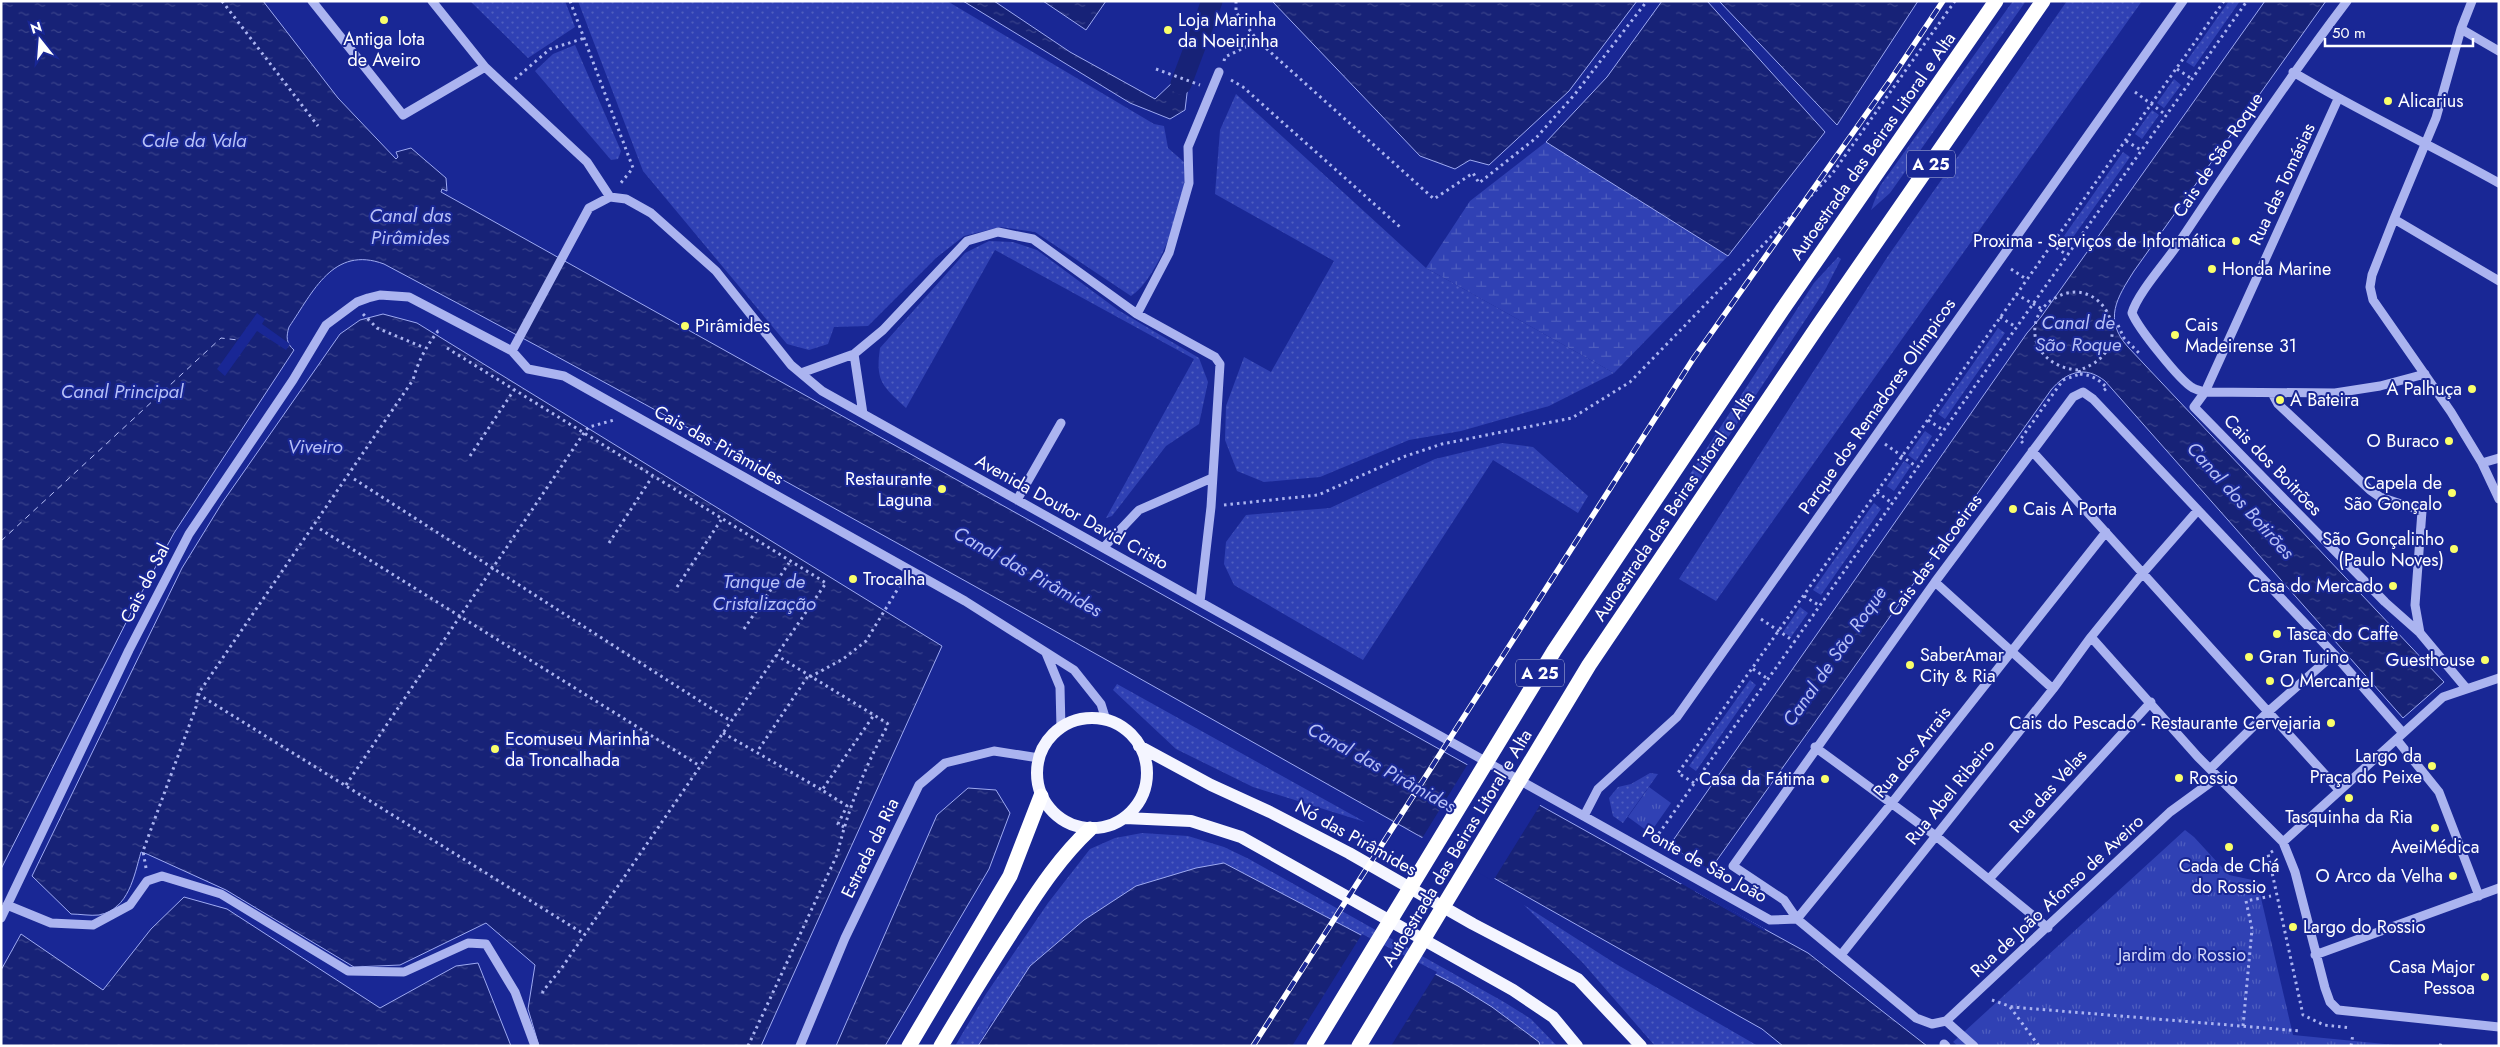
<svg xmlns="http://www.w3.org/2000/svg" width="2500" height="1047" font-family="Jost,sans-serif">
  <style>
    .grass { fill: url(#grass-dots) }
    .wetland { fill: url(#wetland-marsh) }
    .park { fill: url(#park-tufts) }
    .water { fill: url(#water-ripples); stroke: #9eaaf2 }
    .pier { fill: #192795 }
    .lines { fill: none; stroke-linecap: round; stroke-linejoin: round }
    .canal { stroke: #172277; stroke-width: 21 }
    .ferry { stroke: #b7c0f7; stroke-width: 1; stroke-dasharray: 6 5; stroke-linecap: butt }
    .path { stroke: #abb4f0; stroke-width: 3; stroke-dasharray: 2.5 4; stroke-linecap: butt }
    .minor { stroke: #abb4f0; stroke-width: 9 }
    .major { stroke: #f4f5ff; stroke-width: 12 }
    .highway { stroke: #fff; stroke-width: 15 }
    .rail-casing { stroke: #fff; stroke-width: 5.5 }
    .rail { stroke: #192795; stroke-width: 4; stroke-dasharray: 11; stroke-linecap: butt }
    .poi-dot { fill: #faff6a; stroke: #192795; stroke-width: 2 }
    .labels { text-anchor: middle; stroke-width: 4; stroke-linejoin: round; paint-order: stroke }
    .shield { fill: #192795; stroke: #babedf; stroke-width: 1 }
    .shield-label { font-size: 16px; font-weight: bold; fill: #fff }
    .poi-label { font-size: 18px; fill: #fff; stroke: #192795; text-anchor: start }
    .street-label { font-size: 18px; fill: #fff; stroke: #192795 }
    .park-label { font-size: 18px; fill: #d2d7fb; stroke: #192795 }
    .water-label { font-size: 19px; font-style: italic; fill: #b7c0f7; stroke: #192795 }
  </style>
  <defs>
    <pattern id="grass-dots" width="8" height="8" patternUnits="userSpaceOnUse" patternTransform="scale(1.25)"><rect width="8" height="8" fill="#3041b4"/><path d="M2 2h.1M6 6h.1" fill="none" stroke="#4f5ebf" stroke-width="1.8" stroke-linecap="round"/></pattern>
    <pattern id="wetland-marsh" width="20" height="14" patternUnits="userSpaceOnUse" patternTransform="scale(1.25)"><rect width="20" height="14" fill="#3041b4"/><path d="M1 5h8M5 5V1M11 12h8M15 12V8" fill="none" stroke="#4f5ebf"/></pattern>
    <pattern id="park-tufts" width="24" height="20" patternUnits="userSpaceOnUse" patternTransform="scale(1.25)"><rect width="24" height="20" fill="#3041b4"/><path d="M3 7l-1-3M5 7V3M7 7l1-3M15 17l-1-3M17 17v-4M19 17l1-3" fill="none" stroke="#4f5ebf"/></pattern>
    <pattern id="water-ripples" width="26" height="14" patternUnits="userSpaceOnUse" patternTransform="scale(1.25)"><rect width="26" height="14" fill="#172277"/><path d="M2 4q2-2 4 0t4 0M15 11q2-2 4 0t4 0" fill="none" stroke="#3a438b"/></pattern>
  </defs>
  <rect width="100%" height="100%" fill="#192795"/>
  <path class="grass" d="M 470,1 L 565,1 L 575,27 L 528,58 Z
    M 578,1 L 947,1 L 1154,124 L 1164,126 L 1168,148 L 1184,162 C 1184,171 1185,180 1184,189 C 1180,218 1155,281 1131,296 L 1035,232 L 1000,227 L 964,236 L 936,258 L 868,326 L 834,327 L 828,344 L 809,350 L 787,344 L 643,171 Z
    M 2013,1 L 2026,1 L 1890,193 L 1871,210 L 1880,186 Z
    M 2067,1 L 2142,1 L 1716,601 L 1679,579 L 1888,256 Z
    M 2229,1 L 2240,1 L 2194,67 L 2186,62 Z
    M 575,45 L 621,151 L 618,159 L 611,160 L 535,71 L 553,54 Z
    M 2174,79 L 2181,85 L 2164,108 L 2157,103 Z
    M 1236,94 L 1426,268 L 1614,373 L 1549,406 L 1461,431 L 1409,440 L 1320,477 L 1264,482 L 1237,471 L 1225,440 L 1226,406 L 1244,357 L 1271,372 L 1334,261 L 1215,194 L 1220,130 Z
    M 2152,110 L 2159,115 L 2142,139 L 2135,134 Z
    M 2123,152 L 2130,157 L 2071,240 L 2064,236 Z
    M 989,241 L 1013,242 L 1037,250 L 1118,310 L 1199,358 L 1208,382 L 1199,424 L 1166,446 L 1112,516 L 1106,518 L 1194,359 L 995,250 L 906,408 C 883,386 875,382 880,348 L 965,253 Z
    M 1838,257 L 1841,259 L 1825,290 L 1700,480 L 1690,474 L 1814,283 Z
    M 1998,328 L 2005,333 L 1945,419 L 1938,414 Z
    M 1925,431 L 1932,436 L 1916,461 L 1908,455 Z
    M 1502,443 L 1533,447 L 1588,496 L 1578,513 L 1493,460 L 1363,660 L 1234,585 L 1224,564 L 1226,542 L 1246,515 L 1330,508 L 1435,459 Z
    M 1904,461 L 1911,466 L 1894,491 L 1887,486 Z
    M 1874,503 L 1881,509 L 1821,595 L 1813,590 Z
    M 1800,607 L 1808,613 L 1791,637 L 1783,632 Z
    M 1750,680 L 1756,685 L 1696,771 L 1689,766 Z
    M 1117,684 L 1365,822 L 1253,787 L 1176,749 L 1113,690 Z
    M 1650,773 L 1658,774 L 1623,823 L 1613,816 L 1609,798 L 1618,787 L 1631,784 Z
    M 1142,833 L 1188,836 L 1224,847 L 1249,859 L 1504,1002 L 1531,1019 L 1557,1046 L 1540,1046 L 1539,1042 L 1492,1007 L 1458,986 L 1224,863 L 991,1022 L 978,1046 L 955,1046 L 986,994 L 1048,903 L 1090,849 L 1115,838 Z
    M 1524,905 L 1616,964 L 1758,1046 L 1655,1046 L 1583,963 Z"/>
  <path class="wetland" d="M 1546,142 L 1728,256 L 1614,373 L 1426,268 L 1470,201 Z"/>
  <path class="park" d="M 1649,787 L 1671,803 L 1650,833 L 1628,817 Z
    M 2185,830 L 2194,837 L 2229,875 L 2257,881 L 2293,1035 L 2405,1046 L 1958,1046 L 1953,1042 Z"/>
  <path class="water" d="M 1,1 L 263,1 L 338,98 L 396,159 L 398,157 L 396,152 L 411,148 L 446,178 L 447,191 L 442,189 L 441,192 L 1681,884 L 1696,862 L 1666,844 L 1674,839 L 2027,333 L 2041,317 L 2265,1 L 2326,1 L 2134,271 C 2117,298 2103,319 2128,347 L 2444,682 L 2403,718 L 2105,381 C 2085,365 2066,372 2051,390 L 1695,891 L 1808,953 L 1927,1046 L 1783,1046 L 1762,1029 C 1304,772 848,510 384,264 C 333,245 313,292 289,327 C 286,337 286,343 294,350 L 174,533 L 137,601 L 1,869 Z
    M 963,1 L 994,1 L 1070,52 L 1155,99 L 1173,82 L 1188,85 L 1185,110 L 1170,119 L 1130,103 Z
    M 1043,1 L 1106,1 L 1086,30 Z
    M 1272,1 L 1637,1 L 1569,91 L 1489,165 L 1470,160 L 1455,169 L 1420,156 Z
    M 1662,1 L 1707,1 L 1825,132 L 1728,256 L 1546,142 L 1607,77 Z
    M 1719,1 L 1918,1 L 1837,125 Z
    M 383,314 L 417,323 L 942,646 L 761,1046 L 539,1046 L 528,1009 L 535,965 L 486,923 L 400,965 L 354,967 L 226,890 L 147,854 L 141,852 C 134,876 129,909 99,915 C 90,916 80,914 71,914 L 32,876 L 182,568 L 222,503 L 340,334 L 360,320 Z
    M 968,788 L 996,790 L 1010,813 L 989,869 L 885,1046 L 836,1046 L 937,815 Z
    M 1224,863 L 1458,986 L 1492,1007 L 1539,1042 L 1540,1046 L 978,1046 L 1030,966 L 1084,920 L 1136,886 L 1196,868 Z
    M 184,897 L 227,909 L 380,1008 L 456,966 L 478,963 L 511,1046 L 1,1046 L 1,970 L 21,934 L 103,990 L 151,929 Z"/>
  <path class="pier" d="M 257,313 L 265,319 L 262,324 L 290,344 L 286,350 L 257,331 L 225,376 L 217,369 Z
    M 1469,762 L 1542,802 L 1493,881 L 1421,840 Z
    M 1664,843 L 1713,871 L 1698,891 L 1765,929 L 1764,931 L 1621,849 L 1622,847 L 1681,881 L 1693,863 L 1664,846 Z
    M 1362,934 L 1437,972 L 1391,1046 L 1292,1046 Z"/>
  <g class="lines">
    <path class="canal" d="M 1181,84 L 1212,1"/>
    <path class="ferry" d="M 1,541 L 221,338 L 238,340"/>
    <path class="path" d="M 222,1 L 318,126
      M 570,1 L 633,168 L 620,184
      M 1236,1 L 1236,12 L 1258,41 L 1434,199 L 1473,173 L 1479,183 L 1536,138 L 1575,94 L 1647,1
      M 1224,61 L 1225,57 L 1258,41
      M 1156,69 L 1200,85
      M 2177,69 L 2192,79
      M 515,79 L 550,49 L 585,38
      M 1231,80 L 1243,87 L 1400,227
      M 2135,92 L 2166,115
      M 2126,141 L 2141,150
      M 2051,244 L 2067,255
      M 2011,269 L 2026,279
      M 2016,294 L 2042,309
      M 363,314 L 377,328 L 425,348
      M 2000,317 L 2016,327
      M 2113,324 L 2117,323 L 2124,338 L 2141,355
      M 447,348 L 826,583 L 561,969 L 543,991 L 542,997
      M 2080,374 C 2091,375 2099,379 2107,388 L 2103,391
      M 1928,420 L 1943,430
      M 2023,443 L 2020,440 L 2063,380 L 2080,374 L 2079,370 C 2143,350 2103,270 2055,298 C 2046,303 2039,311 2036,321 C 2029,350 2053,369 2079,370
      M 1885,444 L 1917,467
      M 470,456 L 514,390
      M 354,479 L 731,721
      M 1877,492 L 1892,503
      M 1224,505 L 1318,495 L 1403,457 L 1442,444 L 1572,418 L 1630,382 L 1832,174 L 1955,1
      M 320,529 L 700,766
      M 609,543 L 652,477
      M 677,587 L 721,520
      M 1804,596 L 1820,606
      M 1761,619 L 1795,642
      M 744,629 L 789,563
      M 1753,669 L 1768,679
      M 810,677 L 843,659 L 866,641 L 902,582
      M 198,694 L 584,934
      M 723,733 L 822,790
      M 759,749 L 808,676
      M 1694,783 L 1678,773 L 2224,1
      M 346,785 L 586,430 L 589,427 L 614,420
      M 844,827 L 838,824 L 847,806 L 822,790 L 874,715
      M 1655,839 L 2247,1
      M 2273,851 L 2268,854 L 2303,1015 L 2324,1025 L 2351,1028
      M 146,868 L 143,851 L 196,707 L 198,694 L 413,380 C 418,361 426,347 438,331 L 442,331
      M 1992,1000 L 2012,1007 L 2301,1031
      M 2010,1007 L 2039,1046
      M 2243,1026 L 2252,929 L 2246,901 L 2271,896
      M 748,1046 L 837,855 C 848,809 865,766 888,725 L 887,723 L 776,655
      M 2351,1046 L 2353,1034
      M 2440,1046 L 2441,1043"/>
    <path class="minor" d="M 312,1 L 403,115 L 485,67
      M 432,1 L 485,67 L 587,162 L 610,197 L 626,199 L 651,213 L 716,271 L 791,365 L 822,391 L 1770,920 L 1797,919
      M 2347,1 C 2287,80 2233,162 2178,244 C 2166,262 2137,294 2132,313 C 2138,328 2180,381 2193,388 C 2197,390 2201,391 2205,392 L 2335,393 L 2380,386 L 2425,374
      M 2472,1 L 2461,29 L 2436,118 L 2394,219 L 2372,275 L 2370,287 L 2373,300 L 2451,412 L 2482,463 L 2499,499
      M 2461,29 L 2499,51
      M 2293,72 C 2360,112 2431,145 2499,183
      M 2338,99 L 2205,392 L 2194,407 L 2385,602 L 2420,633 L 2466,688
      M 2394,219 L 2499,281
      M 1137,314 L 1169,253 L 1189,183 L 1188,147 L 1219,72
      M 512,351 L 589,208 L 610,197
      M 854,354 L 863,414
      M 801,373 L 854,354 L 883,330 L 967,241 L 998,232 L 1033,239 L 1137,314 L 1215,357 L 1220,364 L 1211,507 L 1200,602
      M 2272,393 L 2278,404 L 2370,490 L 2380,497 L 2422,511 L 2415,605 L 2420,633
      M 2032,451 L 2339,790
      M 2482,463 L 2499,458
      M 1017,500 L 1061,423
      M 1104,547 L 1139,510 L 1212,478
      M 1935,582 L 2053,689
      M 2091,637 L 2198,757 L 2283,842 L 2295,872 L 2325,988 L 2330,1002 L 2338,1010 L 2499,1027
      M 1046,653 L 1060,687 L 1061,728
      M 2397,740 L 2439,792 L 2479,896
      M 1815,747 L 1936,836 L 2048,928
      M 2210,769 L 2269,711 L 2334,654
      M 2218,777 L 2170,812 L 1946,1021 L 1932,1024 L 1916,1018 L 1797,919 L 1784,900 L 1733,866 L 1935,582 L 2073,397 L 2083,392 L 2093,399 L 2334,654 L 2403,733
      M 1584,816 L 1598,789 L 1677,717 L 2183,1
      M 2283,842 L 2443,697 L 2499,678
      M 1989,879 L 2151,702
      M 7,905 L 51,923 L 93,925 L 130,905 L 147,881 L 162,876 L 221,894 L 348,971 L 404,972 L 468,943 L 486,944 L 515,992 L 535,1046
      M 1,918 L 129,650 L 189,534 L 293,380 L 326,325 L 357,302 L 368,298 L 380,295 L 409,297 L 512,351 L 528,369 L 564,376 L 965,601 L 1074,670 L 1101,704 L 1106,720
      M 1797,919 L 1891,804 L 2106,532
      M 1841,955 L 2053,689 L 2091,637 L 2142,574 L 2198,510
      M 2315,955 L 2499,888
      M 1946,1021 L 1974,1046
      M 1944,1044 L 1946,1046
      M 800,1046 L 845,938 L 919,785 L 945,763 L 994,751 L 1039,758"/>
    <path class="major" d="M1037 773a55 55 0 1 1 110 0a55 55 0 1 1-110 0Z
      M 1139,746 L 1211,785 L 1270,812 L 1349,853 L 1473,924 L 1578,979 L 1641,1046
      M 1125,818 L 1191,821 L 1241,837 L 1513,990 L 1553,1017 L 1577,1046"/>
    <path class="highway" d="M 909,1046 L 1010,876 L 1041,796
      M 941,1046 C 966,1004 991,963 1018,922 C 1039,889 1061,856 1090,829
      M 1314,1046 L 1554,651 L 1782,310 L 1996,1
      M 1359,1046 L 1589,665 L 1818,326 L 2043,1"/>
    <defs>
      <path id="rail" d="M 1253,1046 L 1693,359 L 1891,79 L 1943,1"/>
    </defs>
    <use href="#rail" class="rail-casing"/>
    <use href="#rail" class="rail"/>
  </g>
  <g class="poi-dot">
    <circle cx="384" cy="20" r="5"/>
    <circle cx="1168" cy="30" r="5"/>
    <circle cx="2388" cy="101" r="5"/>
    <circle cx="2236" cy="241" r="5"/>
    <circle cx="2212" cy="269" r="5"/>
    <circle cx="685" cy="326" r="5"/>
    <circle cx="2175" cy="335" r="5"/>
    <circle cx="2472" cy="389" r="5"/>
    <circle cx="2280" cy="400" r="5"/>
    <circle cx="2449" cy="441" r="5"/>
    <circle cx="942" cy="489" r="5"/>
    <circle cx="2452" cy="493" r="5"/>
    <circle cx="2013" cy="509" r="5"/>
    <circle cx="2454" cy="549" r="5"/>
    <circle cx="853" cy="579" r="5"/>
    <circle cx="2393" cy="586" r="5"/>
    <circle cx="2277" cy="634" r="5"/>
    <circle cx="2249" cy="657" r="5"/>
    <circle cx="2485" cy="660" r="5"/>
    <circle cx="1910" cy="665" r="5"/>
    <circle cx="2270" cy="681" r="5"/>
    <circle cx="2331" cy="723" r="5"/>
    <circle cx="495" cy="749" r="5"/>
    <circle cx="2432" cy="766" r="5"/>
    <circle cx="2179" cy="778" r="5"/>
    <circle cx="1825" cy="779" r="5"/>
    <circle cx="2349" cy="798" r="5"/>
    <circle cx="2435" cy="828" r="5"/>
    <circle cx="2229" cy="847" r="5"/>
    <circle cx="2453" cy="876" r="5"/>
    <circle cx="2293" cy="927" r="5"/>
    <circle cx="2485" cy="977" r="5"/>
  </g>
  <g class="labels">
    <g class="shield">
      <rect x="1907" y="150.5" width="48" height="27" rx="4"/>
      <rect x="1516" y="659.5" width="48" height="27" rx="4"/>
    </g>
    <g class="shield-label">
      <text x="1931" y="170">A 25</text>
      <text x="1540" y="679">A 25</text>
    </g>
    <g class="poi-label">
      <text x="1178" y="26">Loja Marinha<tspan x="1178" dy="21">da Noeirinha</tspan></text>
      <text x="384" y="45" text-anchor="middle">Antiga lota<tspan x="384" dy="21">de Aveiro</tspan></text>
      <text x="2398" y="107">Alicarius</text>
      <text x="2226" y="247" text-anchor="end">Proxima - Serviços de Informática</text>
      <text x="2222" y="275">Honda Marine</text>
      <text x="2185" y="331">Cais<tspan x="2185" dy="21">Madeirense 31</tspan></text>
      <text x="695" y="332">Pirâmides</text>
      <text x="2462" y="395" text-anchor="end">A Palhuça</text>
      <text x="2290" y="406">A Bateira</text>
      <text x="2439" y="447" text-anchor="end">O Buraco</text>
      <text x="932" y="485" text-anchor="end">Restaurante<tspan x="932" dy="21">Laguna</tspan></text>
      <text x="2442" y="489" text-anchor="end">Capela de<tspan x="2442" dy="21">São Gonçalo</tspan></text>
      <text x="2023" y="515">Cais A Porta</text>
      <text x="2444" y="545" text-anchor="end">São Gonçalinho<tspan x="2444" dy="21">(Paulo Noves)</tspan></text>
      <text x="863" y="585">Trocalha</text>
      <text x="2383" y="592" text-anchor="end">Casa do Mercado</text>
      <text x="2287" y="640">Tasca do Caffe</text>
      <text x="1920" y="661">SaberAmar<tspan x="1920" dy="21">City &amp; Ria</tspan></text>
      <text x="2259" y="663">Gran Turino</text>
      <text x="2475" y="666" text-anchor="end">Guesthouse</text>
      <text x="2280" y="687">O Mercantel</text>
      <text x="2321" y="729" text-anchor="end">Cais do Pescado - Restaurante Cervejaria</text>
      <text x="505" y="745">Ecomuseu Marinha<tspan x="505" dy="21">da Troncalhada</tspan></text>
      <text x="2422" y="762" text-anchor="end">Largo da<tspan x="2422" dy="21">Praça do Peixe</tspan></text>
      <text x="2189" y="784">Rossio</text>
      <text x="1815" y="785" text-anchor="end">Casa da Fátima</text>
      <text x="2349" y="823" text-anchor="middle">Tasquinha da Ria</text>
      <text x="2435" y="853" text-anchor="middle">AveiMédica</text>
      <text x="2229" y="872" text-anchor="middle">Cada de Chá<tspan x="2229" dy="21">do Rossio</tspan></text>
      <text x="2443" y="882" text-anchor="end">O Arco da Velha</text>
      <text x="2303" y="933">Largo do Rossio</text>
      <text x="2475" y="973" text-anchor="end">Casa Major<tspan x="2475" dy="21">Pessoa</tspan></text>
    </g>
    <g class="street-label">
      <text transform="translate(1873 146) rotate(-55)" y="6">Autoestrada das Beiras Litoral e Alta</text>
      <text transform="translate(2218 155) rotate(-56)" y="6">Cais de São Roque</text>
      <text transform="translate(2282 184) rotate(-65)" y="6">Rua das Tomásias</text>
      <text transform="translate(1877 406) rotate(-55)" y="6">Parque dos Remadores Olímpicos</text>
      <text transform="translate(719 445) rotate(29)" y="6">Cais das Pirâmides</text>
      <text transform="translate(2273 465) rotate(46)" y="6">Cais dos Boitrões</text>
      <text transform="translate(1674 506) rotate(-56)" y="6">Autoestrada das Beiras Litoral e Alta</text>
      <text transform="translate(1072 512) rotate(29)" y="6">Avenida Doutor David Cristo</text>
      <text transform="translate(1935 555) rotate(-54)" y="6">Cais das Falcoeiras</text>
      <text transform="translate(145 583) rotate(-63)" y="6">Cais do Sal</text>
      <text transform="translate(1912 752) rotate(-51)" y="6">Rua dos Arrais</text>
      <text transform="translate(2048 791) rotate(-48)" y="6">Rua das Velas</text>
      <text transform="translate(1950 792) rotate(-51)" y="6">Rua Abel Ribeiro</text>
      <text transform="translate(1356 838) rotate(29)" y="6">Nó das Pirâmides</text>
      <text transform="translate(870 848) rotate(-64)" y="6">Estrada da Ria</text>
      <text transform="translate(1457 848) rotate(-59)" y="6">Autoestrada das Beiras Litoral e Alta</text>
      <text transform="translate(1705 864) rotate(29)" y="6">Ponte de São João</text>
      <text transform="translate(2057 896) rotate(-43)" y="6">Rua de João Afonso de Aveiro</text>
    </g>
    <g class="park-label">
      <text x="2182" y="961">Jardim do Rossio</text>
    </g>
    <g class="water-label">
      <text x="194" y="147">Cale da Vala</text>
      <text x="410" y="222">Canal das<tspan x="410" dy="22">Pirâmides</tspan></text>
      <text x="2078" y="329">Canal de<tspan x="2078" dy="22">São Roque</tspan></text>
      <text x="122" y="398">Canal Principal</text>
      <text x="315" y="453">Viveiro</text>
      <text transform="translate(2241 500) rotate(48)" y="7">Canal dos Botirões</text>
      <text transform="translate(1028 571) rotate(29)" y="7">Canal das Pirâmides</text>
      <text x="764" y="588">Tanque de<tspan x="764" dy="22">Cristalização</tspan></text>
      <text transform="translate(1834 656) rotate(-55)" y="7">Canal de São Roque</text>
      <text transform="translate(1382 767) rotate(29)" y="7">Canal das Pirâmides</text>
    </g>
  </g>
  <rect width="2500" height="1047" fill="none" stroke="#ffffff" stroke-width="5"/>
  <g transform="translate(40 40) rotate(343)" stroke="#192795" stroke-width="4" paint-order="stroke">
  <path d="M0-4L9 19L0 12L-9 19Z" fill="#ffffff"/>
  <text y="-8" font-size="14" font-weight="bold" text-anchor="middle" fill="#ffffff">N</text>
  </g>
  <path d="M2325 38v8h148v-8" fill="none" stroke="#ffffff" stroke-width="2.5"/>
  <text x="2332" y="38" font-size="15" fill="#ffffff" stroke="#192795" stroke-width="4" paint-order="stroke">50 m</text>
</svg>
